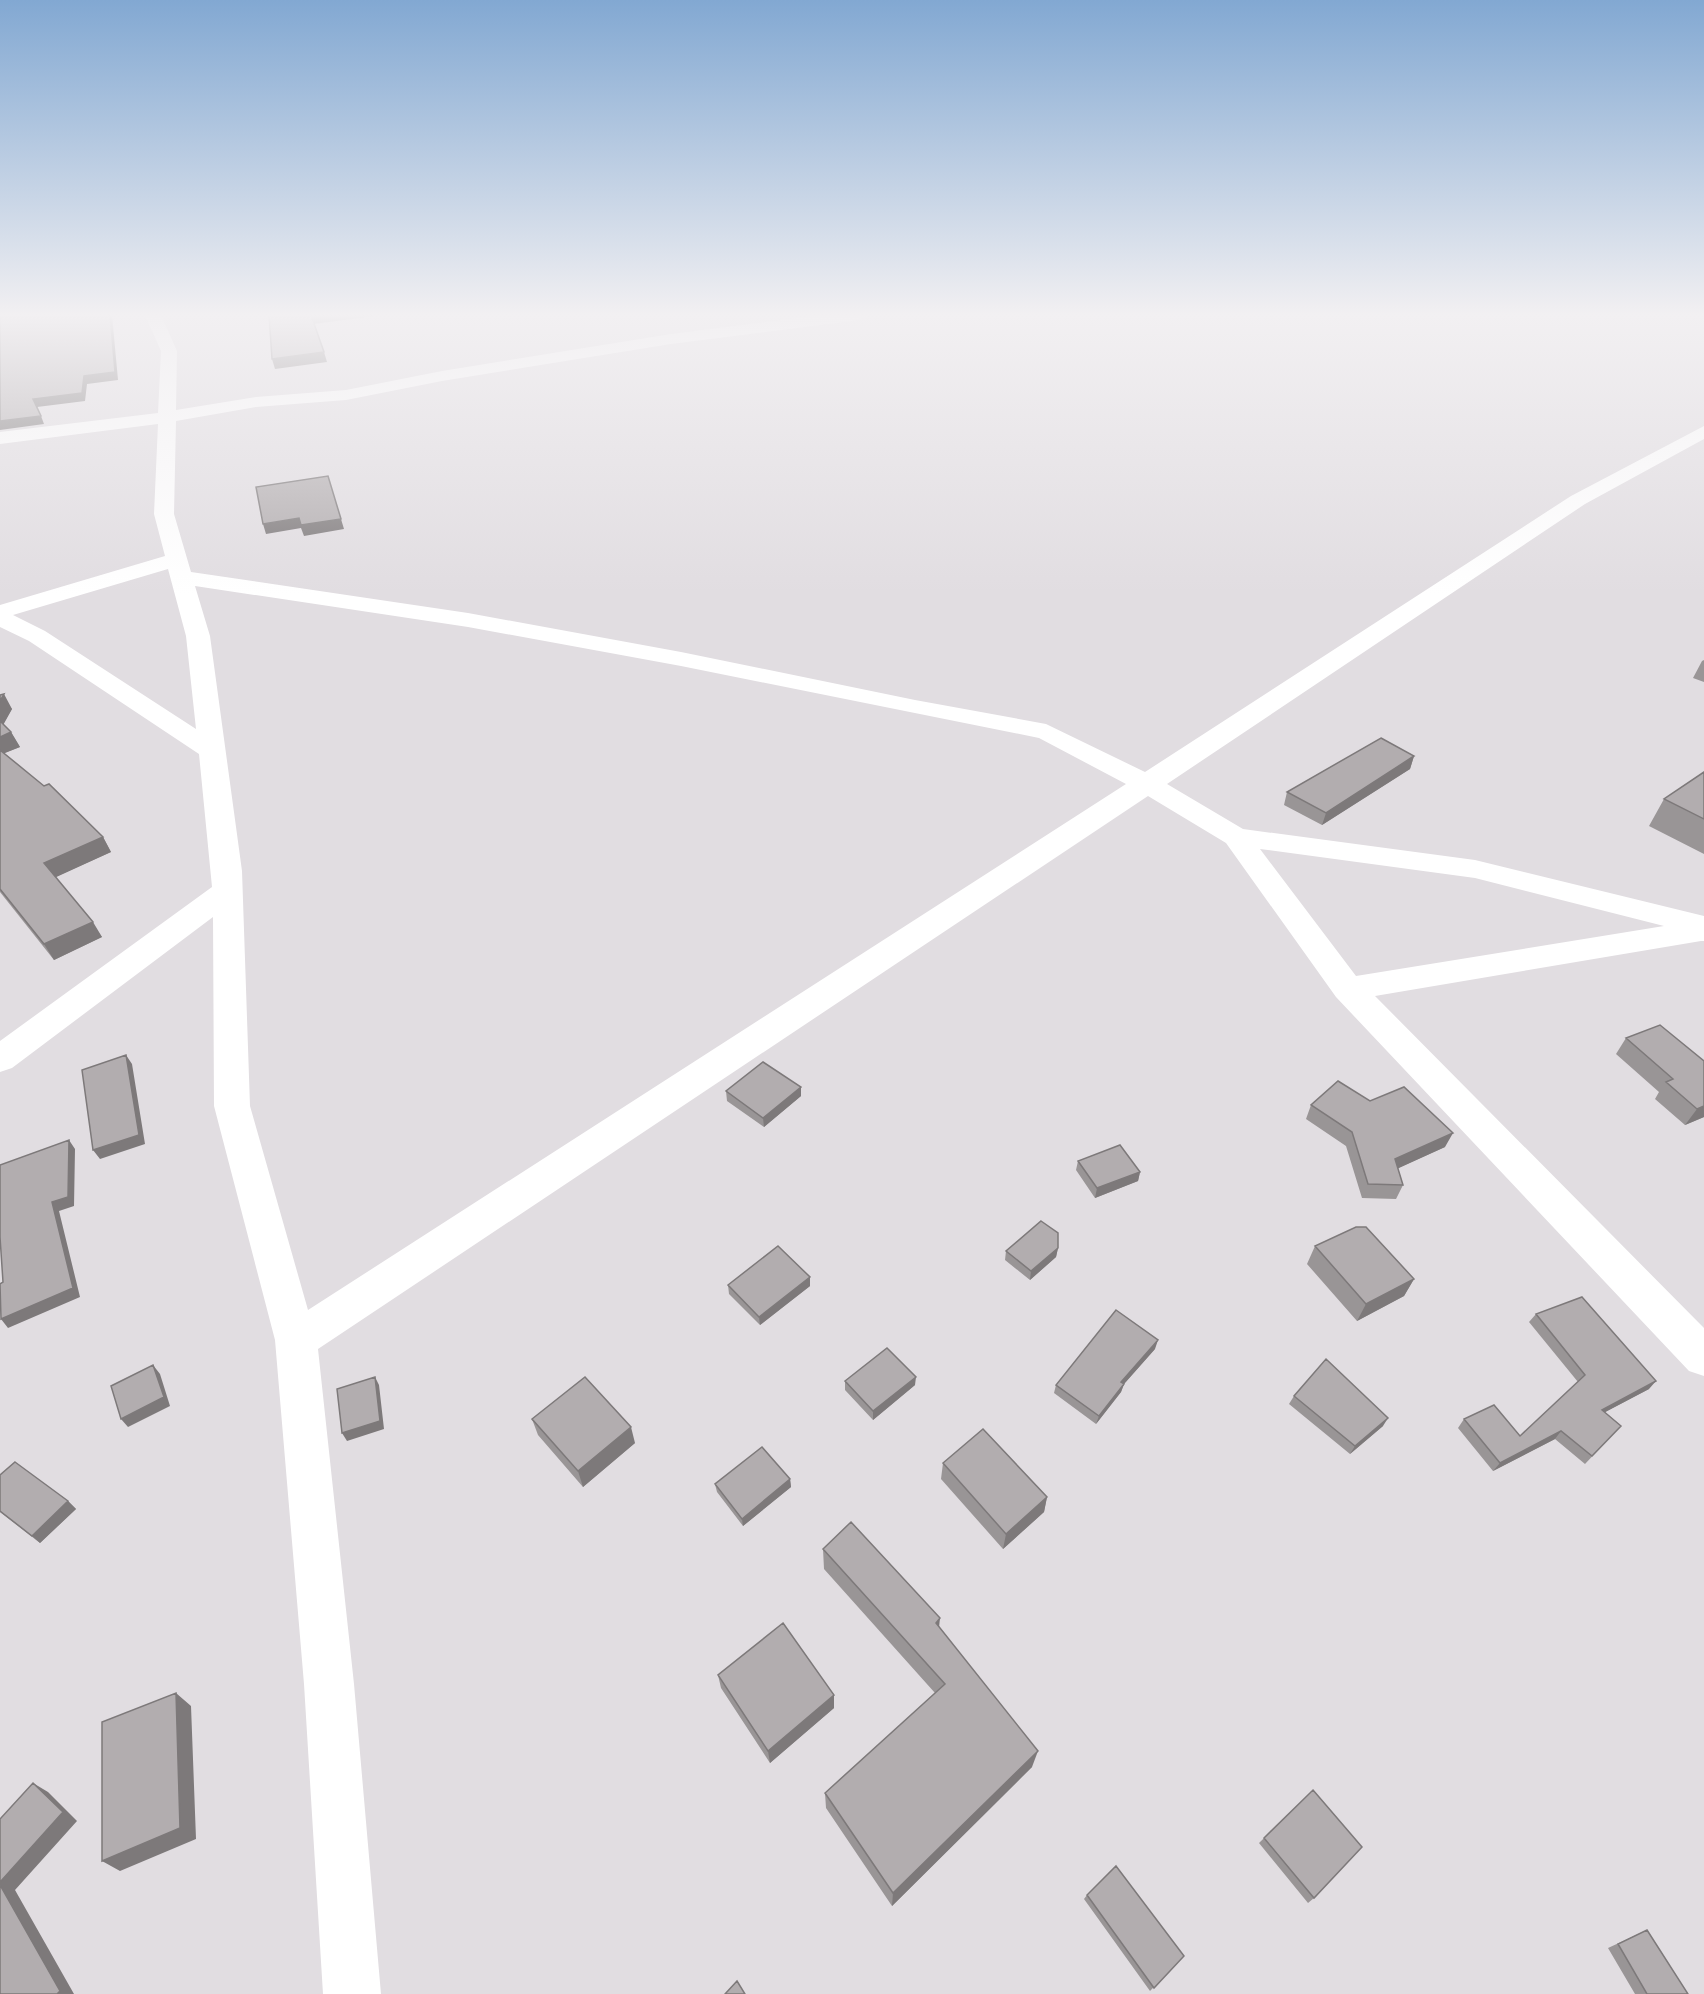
<svg xmlns="http://www.w3.org/2000/svg" width="1704" height="1994" font-family="Overpass,sans-serif">
  <style>
    .lines { fill: none; stroke-linecap: round; stroke-linejoin: round }
    .minor { fill: #fff; fill-rule: evenodd }
    .wall { fill: #999596 }
    .shaded-wall { fill: #7d797a }
    .building { fill: #b2adaf; stroke: #7d797a; stroke-width: 1.5 }
  </style>
  <rect width="100%" height="100%" fill="#e1dde1"/>
  <g class="lines">
    <path class="minor" d="M 145,315 L 161,315 L 177,351 L 176,410 L 256,397 L 346,390 L 442,371 L 671,334 L 822,315 L 867,315 L 859,320 L 671,344 L 442,381 L 346,400 L 256,407 L 176,421 L 174,514 L 191,572 L 468,613 L 681,652 L 915,700 L 1046,724 L 1145,772 L 1571,496 L 1704,426 L 1704,439 L 1585,504 L 1167,784 L 1243,829 L 1475,860 L 1704,916 L 1704,941 L 1701,941 L 1375,996 L 1704,1328 L 1704,1376 L 1689,1371 L 1336,997 L 1226,843 L 1148,796 L 318,1349 L 354,1684 L 381,1994 L 323,1994 L 304,1684 L 275,1340 L 214,1106 L 213,917 L 12,1068 L 0,1072 L 0,1041 L 212,887 L 199,754 L 29,641 L 0,627 L 0,605 L 165,556 L 154,514 L 158,424 L 0,444 L 0,432 L 158,413 L 161,351 ZM 168,569 L 186,636 L 196,729 L 45,631 L 13,615 ZM 195,586 L 468,627 L 681,666 L 1039,738 L 1126,784 L 308,1310 L 250,1106 L 242,871 L 210,636 ZM 1260,849 L 1475,878 L 1664,926 L 1356,976 Z"/>
  </g>
  <path class="wall" d="M 1704,660 L 1704,682 L 1693,678 L 1702,661 Z
    M 0,695 L 12,709 L 3,724 L 11,732 L 20,747 L 4,753 L 103,837 L 111,852 L 55,877 L 102,937 L 54,960 L 0,892 Z
    M 1414,756 L 1410,769 L 1322,825 L 1284,805 L 1287,792 Z
    M 1704,772 L 1704,854 L 1649,826 L 1664,799 Z
    M 1626,1038 L 1704,1061 L 1704,1117 L 1685,1125 L 1655,1099 L 1659,1092 L 1616,1054 Z
    M 801,1087 L 801,1096 L 764,1127 L 727,1101 L 726,1091 Z
    M 1311,1105 L 1445,1147 L 1398,1168 L 1403,1185 L 1396,1199 L 1362,1198 L 1346,1146 L 1306,1119 Z
    M 1078,1161 L 1140,1172 L 1138,1181 L 1095,1198 L 1076,1170 Z
    M 1315,1246 L 1414,1279 L 1404,1296 L 1357,1321 L 1307,1264 Z
    M 1058,1248 L 1056,1257 L 1030,1280 L 1005,1260 L 1006,1251 Z
    M 810,1277 L 810,1286 L 760,1325 L 729,1294 L 728,1285 Z
    M 1536,1314 L 1649,1389 L 1605,1412 L 1621,1426 L 1585,1464 L 1555,1439 L 1493,1471 L 1458,1428 L 1464,1419 L 1520,1436 L 1578,1382 L 1529,1322 Z
    M 1155,1349 L 1124,1384 L 1121,1392 L 1096,1424 L 1054,1393 L 1056,1385 Z
    M 845,1381 L 915,1385 L 873,1420 L 845,1390 Z
    M 1294,1396 L 1383,1426 L 1350,1454 L 1289,1404 Z
    M 532,1419 L 635,1443 L 583,1487 L 538,1435 Z
    M 943,1463 L 1047,1497 L 1044,1512 L 1003,1549 L 941,1479 Z
    M 0,1475 L 68,1501 L 76,1509 L 40,1543 L 0,1512 Z
    M 790,1479 L 791,1487 L 743,1526 L 717,1492 L 715,1484 Z
    M 823,1549 L 939,1627 L 1032,1767 L 892,1906 L 826,1808 L 825,1793 L 935,1693 L 824,1569 Z
    M 718,1675 L 834,1708 L 770,1763 L 721,1688 Z
    M 1313,1790 L 1314,1898 L 1308,1903 L 1259,1843 Z
    M 1087,1895 L 1184,1956 L 1150,1991 L 1084,1899 Z
    M 1647,1930 L 1688,1994 L 1635,1994 L 1608,1948 Z"/>
  <path class="shaded-wall" d="M 110,315 L 112,315 L 118,380 L 87,384 L 85,401 L 37,407 L 33,399 L 84,376 Z
    M 311,315 L 374,315 L 374,316 L 314,324 Z
    M 324,352 L 327,362 L 275,369 L 272,359 Z
    M 41,416 L 44,424 L 0,430 L 0,421 Z
    M 299,518 L 341,519 L 344,529 L 304,536 L 301,528 L 266,534 L 263,524 Z
    M 4,694 L 12,709 L 1,729 L 0,727 L 0,701 Z
    M 11,732 L 20,747 L 0,755 L 0,737 Z
    M 1414,756 L 1410,769 L 1322,825 L 1326,813 Z
    M 103,837 L 111,852 L 52,879 L 44,863 Z
    M 93,922 L 102,937 L 54,960 L 44,944 Z
    M 126,1055 L 132,1064 L 145,1144 L 100,1159 L 93,1150 Z
    M 801,1087 L 801,1096 L 764,1127 L 763,1118 Z
    M 1704,1106 L 1704,1117 L 1685,1125 L 1697,1109 Z
    M 1453,1133 L 1445,1147 L 1388,1173 L 1395,1159 Z
    M 69,1140 L 75,1149 L 74,1206 L 59,1211 L 80,1297 L 8,1328 L 1,1319 L 52,1202 Z
    M 1140,1172 L 1138,1181 L 1095,1198 L 1097,1188 Z
    M 1058,1248 L 1056,1257 L 1030,1280 L 1031,1271 Z
    M 810,1277 L 810,1286 L 760,1325 L 759,1317 Z
    M 1414,1279 L 1404,1296 L 1357,1321 L 1366,1304 Z
    M 1158,1340 L 1155,1349 L 1124,1384 L 1121,1392 L 1096,1424 L 1099,1416 L 1121,1382 Z
    M 153,1365 L 160,1374 L 170,1406 L 128,1427 L 121,1419 Z
    M 375,1377 L 379,1385 L 384,1429 L 347,1441 L 342,1433 Z
    M 916,1377 L 915,1385 L 873,1420 L 873,1411 Z
    M 1656,1381 L 1649,1389 L 1594,1418 L 1602,1410 Z
    M 1388,1418 L 1383,1426 L 1350,1454 L 1355,1446 Z
    M 631,1427 L 635,1443 L 583,1487 L 578,1471 Z
    M 1561,1431 L 1555,1439 L 1493,1471 L 1500,1463 Z
    M 790,1479 L 791,1487 L 743,1526 L 742,1519 Z
    M 1047,1497 L 1044,1512 L 1003,1549 L 1006,1534 Z
    M 68,1501 L 76,1509 L 40,1543 L 32,1536 Z
    M 940,1618 L 938,1637 L 936,1623 Z
    M 176,1693 L 191,1706 L 196,1839 L 120,1871 L 102,1861 Z
    M 834,1695 L 834,1708 L 770,1763 L 768,1751 Z
    M 1038,1751 L 1032,1767 L 892,1906 L 893,1893 Z
    M 33,1783 L 48,1792 L 77,1821 L 15,1890 L 74,1994 L 57,1994 L 0,1885 L 0,1882 Z"/>
  <path class="building" d="M 0,315 L 110,315 L 115,372 L 84,376 L 82,393 L 33,399 L 41,416 L 0,421 Z
    M 269,315 L 311,315 L 324,352 L 272,359 Z
    M 328,476 L 341,519 L 301,525 L 299,518 L 263,524 L 256,487 Z
    M 4,694 L 0,701 L 0,695 Z
    M 0,721 L 11,732 L 0,737 Z
    M 1381,738 L 1414,756 L 1326,813 L 1287,792 Z
    M 0,750 L 44,786 L 49,784 L 103,837 L 44,863 L 93,922 L 44,944 L 0,889 Z
    M 1704,772 L 1704,819 L 1664,799 Z
    M 1660,1025 L 1704,1061 L 1704,1106 L 1697,1109 L 1666,1082 L 1673,1079 L 1626,1038 Z
    M 126,1055 L 139,1135 L 93,1150 L 82,1070 Z
    M 763,1062 L 801,1087 L 763,1118 L 726,1091 Z
    M 1338,1081 L 1370,1101 L 1404,1087 L 1453,1133 L 1395,1159 L 1403,1185 L 1368,1184 L 1352,1132 L 1311,1105 Z
    M 69,1140 L 68,1197 L 52,1202 L 73,1288 L 1,1319 L 0,1284 L 3,1282 L 0,1237 L 0,1165 Z
    M 1120,1145 L 1140,1172 L 1097,1188 L 1078,1161 Z
    M 1041,1221 L 1058,1233 L 1058,1248 L 1031,1271 L 1006,1251 Z
    M 1356,1227 L 1366,1227 L 1414,1279 L 1366,1304 L 1315,1246 Z
    M 778,1246 L 810,1277 L 759,1317 L 728,1285 Z
    M 1582,1297 L 1656,1381 L 1602,1410 L 1621,1426 L 1592,1456 L 1561,1431 L 1500,1463 L 1464,1419 L 1494,1405 L 1520,1436 L 1585,1375 L 1536,1314 Z
    M 1116,1310 L 1158,1340 L 1121,1382 L 1124,1384 L 1099,1416 L 1056,1385 Z
    M 887,1348 L 916,1377 L 873,1411 L 845,1381 Z
    M 1326,1359 L 1388,1418 L 1355,1446 L 1294,1396 Z
    M 153,1365 L 164,1397 L 121,1419 L 111,1386 Z
    M 375,1377 L 380,1421 L 342,1433 L 337,1389 Z
    M 585,1377 L 631,1427 L 578,1471 L 532,1419 Z
    M 983,1429 L 1047,1497 L 1006,1534 L 943,1463 Z
    M 762,1447 L 790,1479 L 742,1519 L 715,1484 Z
    M 15,1462 L 68,1501 L 32,1536 L 0,1511 L 0,1475 Z
    M 851,1522 L 940,1618 L 936,1623 L 1038,1751 L 893,1893 L 825,1793 L 945,1684 L 823,1549 Z
    M 783,1623 L 834,1695 L 768,1751 L 718,1675 Z
    M 176,1693 L 180,1828 L 102,1861 L 102,1722 Z
    M 33,1783 L 63,1812 L 0,1882 L 0,1819 Z
    M 1313,1790 L 1362,1847 L 1314,1898 L 1264,1838 Z
    M 1116,1866 L 1184,1956 L 1154,1988 L 1087,1895 Z
    M 0,1885 L 60,1991 L 57,1994 L 0,1994 Z
    M 1647,1930 L 1688,1994 L 1647,1994 L 1618,1944 Z
    M 737,1981 L 745,1994 L 725,1994 Z"/>
  <linearGradient id="sky" x2="0" y2="1"><stop stop-color="#82a8d2"/><stop offset="0.53" stop-color="#f2f0f2"/><stop offset="1" stop-color="#f2f0f2" stop-opacity="0"/></linearGradient>
  <rect width="1704" height="594" fill="url(#sky)"/>
</svg>
